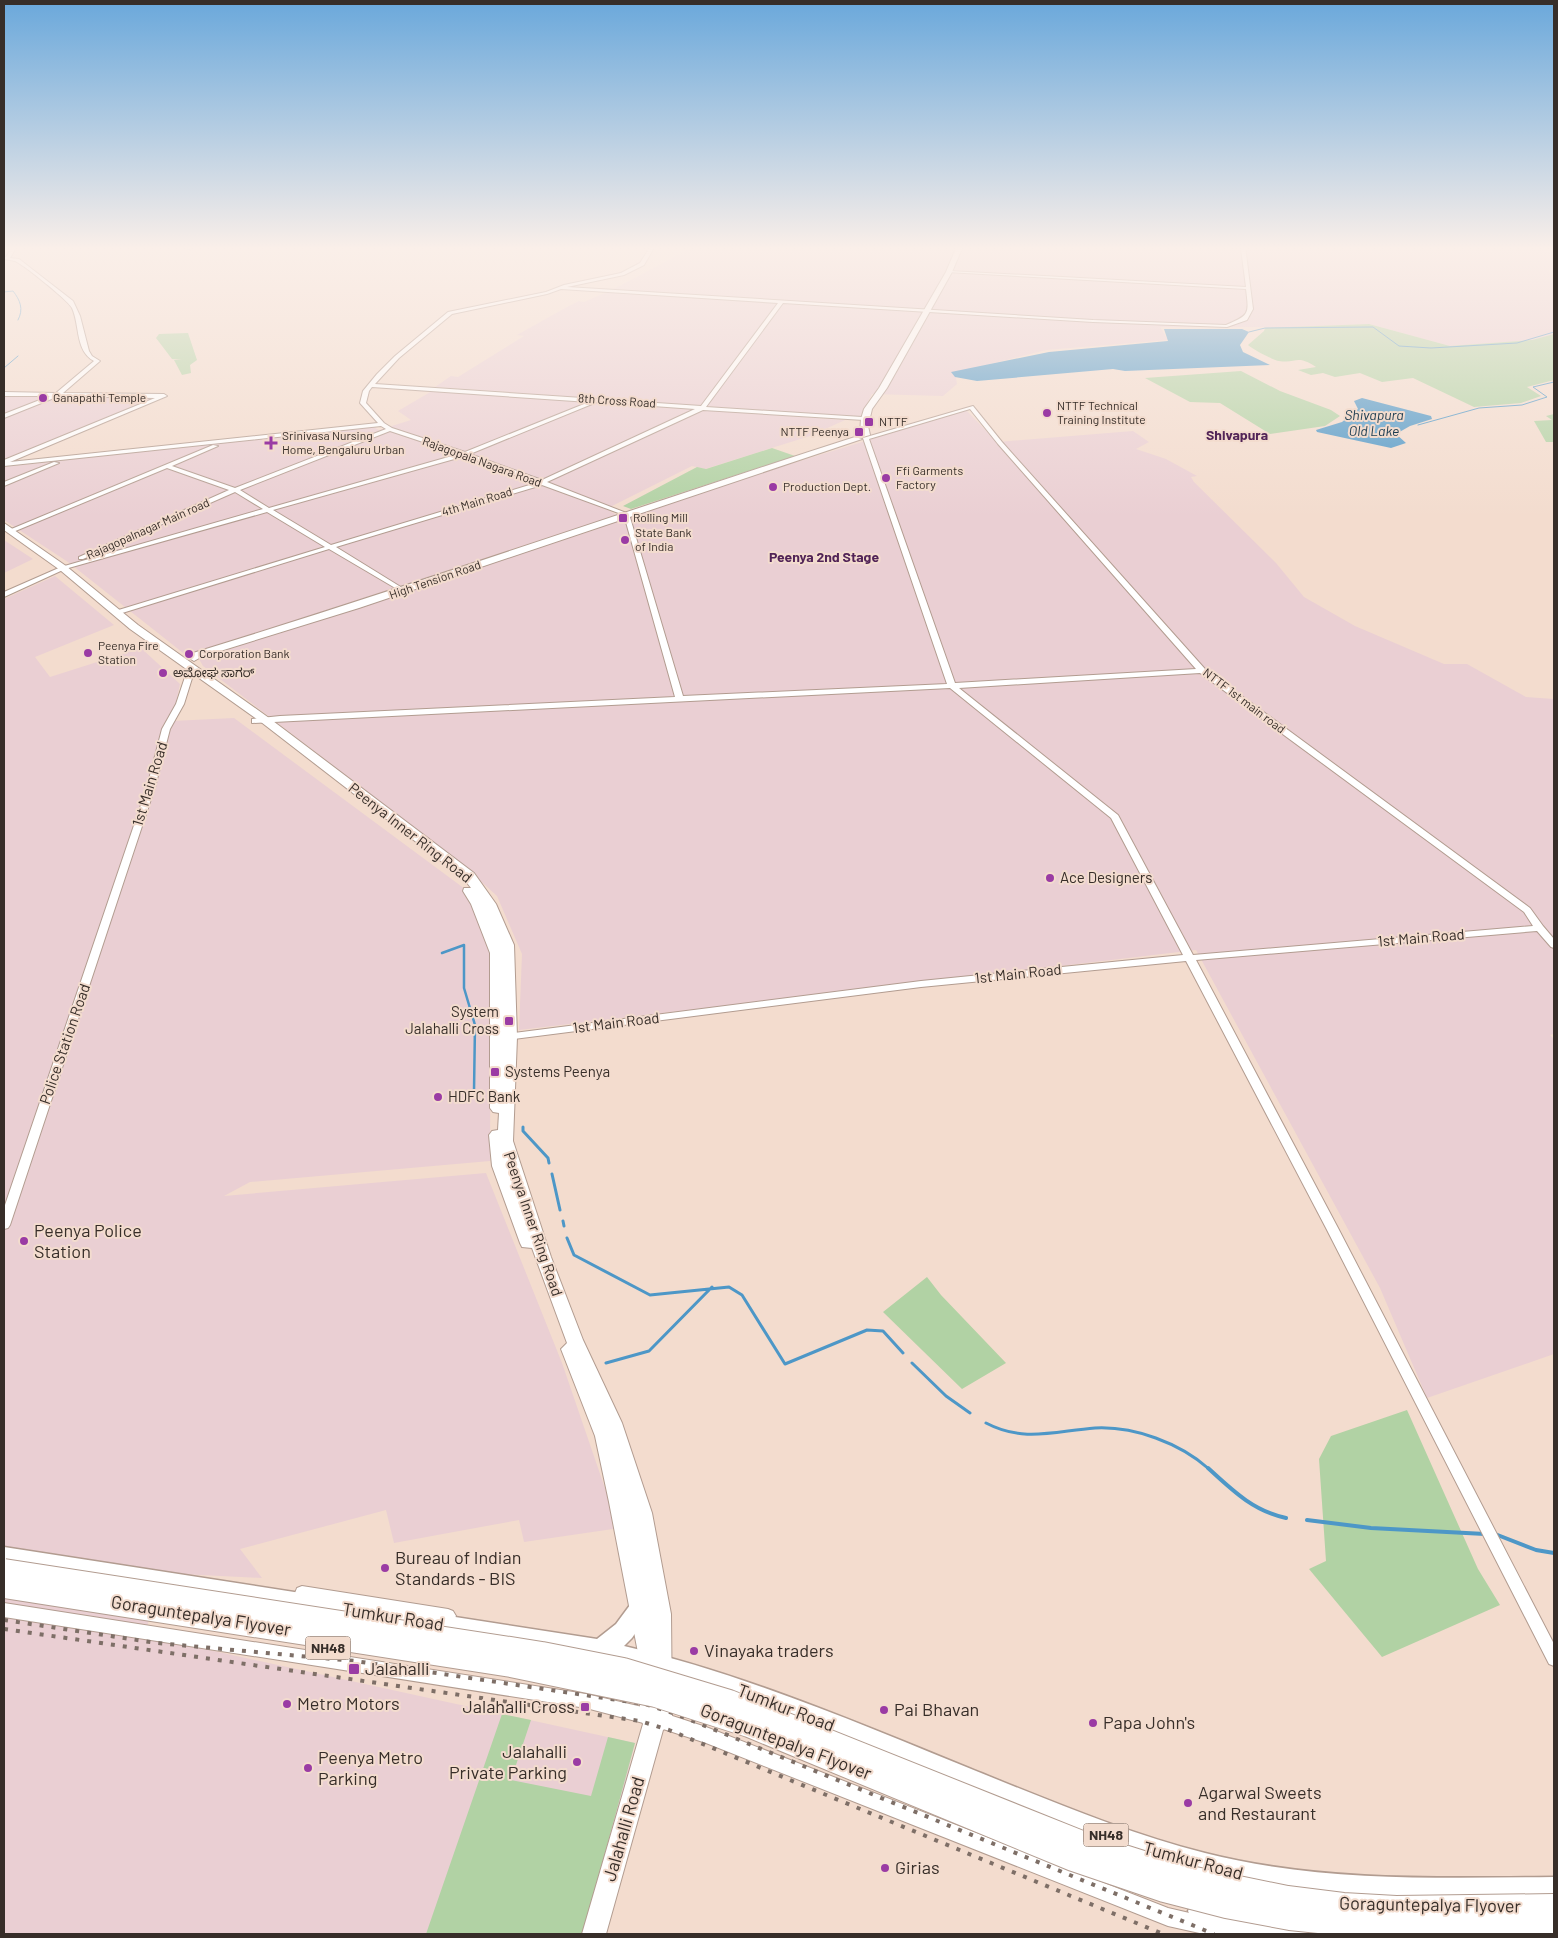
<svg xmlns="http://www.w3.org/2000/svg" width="1558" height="1938" font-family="Barlow,'Noto Sans Kannada',sans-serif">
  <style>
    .industrial { fill: #eacfd3 }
    .green { fill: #b1d2a4 }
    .water { fill: #4d97c7 }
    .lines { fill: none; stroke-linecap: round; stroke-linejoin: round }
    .stream-far3 { stroke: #4d97c7; stroke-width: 1 }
    .stream-far2 { stroke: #4d97c7; stroke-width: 2.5 }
    .stream-far1 { stroke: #4d97c7; stroke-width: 3 }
    .stream { stroke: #4d97c7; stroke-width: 4 }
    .minor-casing { stroke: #b29c90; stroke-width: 2 }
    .major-casing { stroke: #b29c90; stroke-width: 2 }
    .highway-casing { stroke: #b29c90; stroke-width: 3 }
    .minor { fill: #fff; fill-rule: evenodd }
    .major { fill: #fff; fill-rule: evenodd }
    .highway { fill: #fff; fill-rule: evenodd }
    .rail { stroke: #7e6f67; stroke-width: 4; stroke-dasharray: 4 8; stroke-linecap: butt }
    .highway-bridge-casing { stroke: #b29c90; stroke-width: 26; stroke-linecap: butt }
    .highway-bridge { stroke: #fff; stroke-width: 24 }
    .poi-dot { fill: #9a3ba4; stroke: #f3dcce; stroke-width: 2 }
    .labels { text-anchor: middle; stroke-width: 4; stroke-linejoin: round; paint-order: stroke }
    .far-poi-label { font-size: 12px; fill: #372e29; stroke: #f3dcce; text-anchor: start }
    .far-street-label { font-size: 12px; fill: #372e29; stroke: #f3dcce }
    .far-water-label { font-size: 14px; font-style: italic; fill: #1a3b50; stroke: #f3dcce }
    .far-neighbourhood-label { font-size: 14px; font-weight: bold; fill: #522457; stroke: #f3dcce }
    .shield { fill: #f3dcce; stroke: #6f625a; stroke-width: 1 }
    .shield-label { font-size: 14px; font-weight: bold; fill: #372e29 }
    .street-label { font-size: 15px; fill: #372e29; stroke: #f3dcce }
    .poi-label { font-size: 15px; fill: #372e29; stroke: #f3dcce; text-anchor: start }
    .near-poi-label { font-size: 18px; fill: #372e29; stroke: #f3dcce; text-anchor: start }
    .near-street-label { font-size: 18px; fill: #372e29; stroke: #f3dcce }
  </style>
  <rect width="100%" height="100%" fill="#f3dcce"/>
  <path class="industrial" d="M 695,246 L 1531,246 L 1554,254 L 1554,270 L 1549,270 L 1554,287 L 1554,334 L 1532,340 L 1450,346 L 1369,324 L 1292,327 L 1160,327 L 1168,340 L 1046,350 L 955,373 L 957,384 L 943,396 L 872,394 L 860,417 L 435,387 L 451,376 L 458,377 L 524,336 L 517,335 L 567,307 L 579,301 L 584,302 L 612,290 Z
    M 432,391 L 845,420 L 810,436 L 705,469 L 692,466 L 606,509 L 617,515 L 187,656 L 68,562 L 4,520 L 4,467 L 371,426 L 379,430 L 411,420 L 398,411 Z
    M 4,395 L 158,397 L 4,459 Z
    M 966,410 L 997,442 L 1133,431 L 1149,442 L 1136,449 L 1166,459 L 1197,476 L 1191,477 L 1194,482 L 1276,563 L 1304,597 L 1355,626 L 1444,664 L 1467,664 L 1526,697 L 1554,699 L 1554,1034 L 1550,1035 L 1554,1039 L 1554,1354 L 1427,1398 L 1380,1288 L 1196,950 L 519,1030 L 522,954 L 497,896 L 463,865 L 203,666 L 199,659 L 594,530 L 661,504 Z
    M 4,540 L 33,559 L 4,573 Z
    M 55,576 L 114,625 L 35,657 L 50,677 L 141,648 L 180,684 L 172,721 L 234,718 L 465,889 L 491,950 L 490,1161 L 250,1182 L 224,1196 L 486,1173 L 562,1363 L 609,1500 L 613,1529 L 524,1542 L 519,1520 L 394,1543 L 386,1510 L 240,1549 L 262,1578 L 160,1573 L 145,1636 L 635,1743 L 588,1934 L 4,1934 L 4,599 Z"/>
  <path class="green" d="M 1369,324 L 1450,346 L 1532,340 L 1554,334 L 1554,380 L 1527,387 L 1541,396 L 1521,403 L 1474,407 L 1413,378 L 1382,382 L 1360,373 L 1335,377 L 1323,373 L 1311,375 L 1298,370 L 1316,367 C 1296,354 1297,364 1279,361 C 1273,360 1252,349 1248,345 L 1264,331 L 1265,328 Z
    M 188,333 L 197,360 L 190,365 L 191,373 L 182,375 L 174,360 L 182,360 L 172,359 L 156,338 L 159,334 Z
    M 1241,371 L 1280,391 L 1331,410 L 1340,416 L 1325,426 L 1270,434 L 1220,403 L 1190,402 L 1145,378 Z
    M 1554,414 L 1554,442 L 1546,442 L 1534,421 L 1552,420 L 1546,416 Z
    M 772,448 L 795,456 L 631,509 L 623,506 L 697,467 L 706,469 Z
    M 927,1277 L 941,1295 L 1006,1363 L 962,1389 L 883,1312 Z
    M 1407,1410 L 1478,1569 L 1500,1605 L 1382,1657 L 1309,1569 L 1326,1561 L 1319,1459 L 1331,1436 Z
    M 502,1714 L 531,1720 L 511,1780 L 591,1796 L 608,1737 L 635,1743 L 583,1934 L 426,1934 Z"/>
  <path class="water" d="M 1164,329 L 1242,329 L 1249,332 L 1240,345 L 1243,352 L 1270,365 L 1125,371 L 1113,369 L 977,381 L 955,377 L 951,372 L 1049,352 L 1168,341 Z
    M 1362,398 L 1431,416 L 1432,419 L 1410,426 L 1396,434 L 1406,443 L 1391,448 L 1317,432 L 1316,430 L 1342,422 L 1358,409 L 1354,401 Z"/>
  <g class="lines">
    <path class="stream-far3" d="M 175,246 L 191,250
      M 4,292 L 13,291 C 20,300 24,309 18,320
      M 1249,332 L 1265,328 L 1373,327 L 1399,346 L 1431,348 L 1517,343 L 1554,332
      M 4,368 L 18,356
      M 1418,425 L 1479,408 L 1522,405 L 1547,397 L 1533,387 L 1554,382"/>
    <path class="stream-far2" d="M 442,953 L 464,945 L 464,988 L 475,1025 L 474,1091"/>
    <path class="stream-far1" d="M 523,1127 L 523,1131 L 548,1158 L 549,1163
      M 552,1174 L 560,1210
      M 563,1221 L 564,1226
      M 567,1238 L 574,1255 L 650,1295 L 729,1287 L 742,1295 L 785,1364 L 867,1330 L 883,1331 L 903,1353
      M 606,1363 L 649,1351 L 712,1287
      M 912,1363 L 946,1396 L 970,1413
      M 986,1423 C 1024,1443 1055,1431 1095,1428 C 1134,1426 1180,1443 1209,1469"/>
    <path class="stream" d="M 1208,1468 C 1232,1490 1253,1511 1286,1518
      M 1307,1520 L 1371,1528 L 1485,1534
      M 1495,1534 L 1536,1550 L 1554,1553"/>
    <defs>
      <path id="minor" d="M 13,246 L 17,246 L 10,258 L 19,259 L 73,301 L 80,316 L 89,351 L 92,356 L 100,361 L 63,393 L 164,394 L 167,396 L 10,462 L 378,423 L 360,403 L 363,391 L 377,374 L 395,356 L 448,312 L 546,292 L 564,285 L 621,273 L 640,263 L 651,246 L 655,246 L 644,265 L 624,275 L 567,287 L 1093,320 L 1226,325 C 1250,315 1249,314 1246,289 L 947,272 L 949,271 L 1246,287 L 1241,248 L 1219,246 L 1245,246 L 1253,309 L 1247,320 L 1227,327 L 1093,322 L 783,303 L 706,407 L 862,417 L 865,419 L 864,420 L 703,410 L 547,482 L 629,514 L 683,696 L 947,684 L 863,438 L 973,406 L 1002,442 L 1205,669 L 1530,908 L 1543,926 L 1554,939 L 1554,948 L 1551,947 L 1537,931 L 1196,960 L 1338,1228 L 1554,1644 L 1554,1666 L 1549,1664 L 1326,1228 L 1186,961 L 921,987 L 506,1040 L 501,1037 L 506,1034 L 921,981 L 1183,955 L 1111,818 L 950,688 L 252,723 L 252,719 L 280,716 L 675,697 L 624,515 L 542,485 L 336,547 L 404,589 L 404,591 L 402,592 L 329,549 L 119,614 L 112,612 L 325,547 L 267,512 L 65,569 L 4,597 L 4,592 L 61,567 L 263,509 L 235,492 L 83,559 L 79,559 L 79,557 L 229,490 L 167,468 L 13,532 L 9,532 L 9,530 L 213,445 L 218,446 L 172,466 L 235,488 L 386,429 L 381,426 L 4,466 L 4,460 L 155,398 L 59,396 L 4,418 L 4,414 L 50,396 L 4,396 L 4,392 L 56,393 L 94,361 C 75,351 80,325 72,308 C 70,302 23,264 15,261 C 12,260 7,260 4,259 L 4,257 L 6,257 ZM 561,289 L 778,303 L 701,406 L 375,384 L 399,358 L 452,314 L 547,294 ZM 372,387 L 589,402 L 465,452 L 392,428 L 384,423 L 366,403 L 369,391 ZM 597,402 L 695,409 L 542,480 L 470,454 ZM 970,409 L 998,444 L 1196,669 L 955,683 L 869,439 ZM 390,431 L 459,454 L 269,508 L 240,490 ZM 465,456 L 536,483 L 331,545 L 273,510 ZM 1200,673 L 1524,912 L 1533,926 L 1193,955 L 1118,815 L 959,688 Z
        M 54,462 L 59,463 L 4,486 L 4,482 Z
        M 192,669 L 198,669 L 199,671 L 193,675 L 184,704 L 170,729 L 155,787 L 10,1225 L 8,1228 L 4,1229 L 4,1208 L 147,787 L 162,729 L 176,704 L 186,674 Z
        M 302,1586 L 448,1609 L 453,1611 L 456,1616 L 453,1621 L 448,1623 L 302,1600 L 297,1598 L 295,1593 L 297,1588 Z
        M 4,1603 L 586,1694 L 651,1709 L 706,1727 L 1168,1908 L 1241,1925 L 1247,1928 L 1250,1934 L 1204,1934 L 1168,1926 L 706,1743 L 651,1725 L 586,1708 L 4,1617 Z"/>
      <path id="major" d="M 957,246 L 963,246 L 952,272 L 887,388 L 872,409 L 868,426 L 870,435 L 863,437 L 860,434 L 861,419 L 864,409 L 879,388 L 946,272 Z
        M 855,437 L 862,439 L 359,608 L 201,657 L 194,661 L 189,658 L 193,653 C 415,585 634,508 855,437 Z
        M 4,523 L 66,566 L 138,625 L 269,718 L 474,873 L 496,904 L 514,945 L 517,1037 L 513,1141 L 551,1257 L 583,1340 L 622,1423 L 652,1513 L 671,1614 L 672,1719 L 669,1726 L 663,1730 L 606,1934 L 582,1934 L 643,1724 L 640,1717 L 640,1663 L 609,1502 L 595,1436 L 561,1349 L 567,1343 L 532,1248 L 522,1247 L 520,1243 L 492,1166 L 489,1135 L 492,1131 L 498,1130 L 499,1113 L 493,1112 L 490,1108 L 490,953 L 471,904 L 463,891 L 464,888 L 471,888 L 464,879 L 261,722 L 130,629 L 60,570 L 4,530 Z"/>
      <path id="highway" d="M 4,1547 L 597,1639 L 616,1624 L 633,1601 L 641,1598 L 649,1601 L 652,1608 L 632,1638 L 624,1646 C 748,1675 868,1727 986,1775 C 1058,1804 1130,1834 1205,1853 C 1319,1882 1438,1878 1554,1877 L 1554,1903 C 1450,1906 1340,1909 1237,1886 C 1146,1866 1061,1830 975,1795 C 848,1743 722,1691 589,1659 L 4,1567 Z
        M 1201,1898 L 1225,1905 L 1320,1921 L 1329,1925 L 1333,1934 C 1287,1937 1235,1938 1192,1920 L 1188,1911 L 1192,1902 Z"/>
    </defs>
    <use href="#minor" class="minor-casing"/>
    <use href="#major" class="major-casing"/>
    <use href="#highway" class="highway-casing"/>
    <use href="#minor" class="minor"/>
    <use href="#major" class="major"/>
    <use href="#highway" class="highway"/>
    <path class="rail" d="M 4,1620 L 157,1643 L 355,1661 L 645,1704 L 676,1714 L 1214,1934
      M 4,1629 L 640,1721 L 669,1730 L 1163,1934"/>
    <defs>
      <path id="highway-bridge" d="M 4,1571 L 542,1654 L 623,1670 L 729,1702 L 1089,1846 L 1190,1878 L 1287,1898 L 1343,1905 L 1396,1908 L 1554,1906
        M 4,1586 L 511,1665 L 656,1695 L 749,1725 L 1073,1859 L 1164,1890 L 1226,1906 L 1290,1918 L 1386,1928 L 1452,1929 L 1554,1926"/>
    </defs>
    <use href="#highway-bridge" class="highway-bridge-casing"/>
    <use href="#highway-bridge" class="highway-bridge"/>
  </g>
  <linearGradient id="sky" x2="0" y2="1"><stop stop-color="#6aa8db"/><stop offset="0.48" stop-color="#faefe9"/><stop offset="1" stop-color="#faefe9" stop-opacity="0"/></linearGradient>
  <rect width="1558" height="517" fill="url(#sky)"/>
  <g class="poi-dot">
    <circle cx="43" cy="398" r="5"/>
    <circle cx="1047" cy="413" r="5"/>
    <rect x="864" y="417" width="10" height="10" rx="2.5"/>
    <rect x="854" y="427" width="10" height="10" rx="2.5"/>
    <path d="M268.5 435.5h5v5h5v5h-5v5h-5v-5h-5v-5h5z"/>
    <circle cx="886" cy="478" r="5"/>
    <circle cx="773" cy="487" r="5"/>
    <rect x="618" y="513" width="10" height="10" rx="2.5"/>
    <circle cx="625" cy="540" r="5"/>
    <circle cx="88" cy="653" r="5"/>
    <circle cx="189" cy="654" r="5"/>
    <circle cx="163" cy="673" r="5"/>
    <circle cx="1050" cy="878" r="5"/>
    <rect x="504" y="1016" width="10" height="10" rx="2.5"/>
    <rect x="490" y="1067" width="10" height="10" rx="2.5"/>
    <circle cx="438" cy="1097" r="5"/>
    <circle cx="24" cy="1241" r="5"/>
    <circle cx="385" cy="1568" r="5"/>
    <circle cx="694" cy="1651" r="5"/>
    <rect x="348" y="1663" width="12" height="12" rx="2.5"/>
    <circle cx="287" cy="1704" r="5"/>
    <rect x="580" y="1702" width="10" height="10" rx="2.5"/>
    <circle cx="884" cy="1710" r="5"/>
    <circle cx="1093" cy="1723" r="5"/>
    <circle cx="577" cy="1762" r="5"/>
    <circle cx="308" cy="1768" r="5"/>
    <circle cx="1188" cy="1803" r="5"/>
    <circle cx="885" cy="1868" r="5"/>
  </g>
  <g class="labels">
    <g class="far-poi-label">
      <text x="53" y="402">Ganapathi Temple</text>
      <text x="1057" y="410">NTTF Technical<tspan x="1057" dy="14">Training Institute</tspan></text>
      <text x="879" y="426">NTTF</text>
      <text x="849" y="436" text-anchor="end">NTTF Peenya</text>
      <text x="282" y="440">Srinivasa Nursing<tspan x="282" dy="14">Home, Bengaluru Urban</tspan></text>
      <text x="896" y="475">Ffi Garments<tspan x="896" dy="14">Factory</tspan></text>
      <text x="783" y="491">Production Dept.</text>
      <text x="633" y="522">Rolling Mill</text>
      <text x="635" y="537">State Bank<tspan x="635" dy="14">of India</tspan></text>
      <text x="98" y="650">Peenya Fire<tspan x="98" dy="14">Station</tspan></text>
      <text x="199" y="658">Corporation Bank</text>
      <text x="173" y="677">ಅಮೋಘ ಸಾಗರ್</text>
    </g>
    <g class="far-street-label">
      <text transform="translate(617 401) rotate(4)" y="4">8th Cross Road</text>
      <text transform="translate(482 462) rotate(20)" y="4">Rajagopala Nagara Road</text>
      <text transform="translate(477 502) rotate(-17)" y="4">4th Main Road</text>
      <text transform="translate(148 529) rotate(-24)" y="4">Rajagopalnagar Main road</text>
      <text transform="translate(435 580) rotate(-19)" y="4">High Tension Road</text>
      <text transform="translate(1244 701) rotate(37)" y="4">NTTF 1st main road</text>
    </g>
    <g class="far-water-label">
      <text x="1374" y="420">Shivapura<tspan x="1374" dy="16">Old Lake</tspan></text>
    </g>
    <g class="far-neighbourhood-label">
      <text x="1237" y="440">Shivapura</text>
      <text x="824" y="562">Peenya 2nd Stage</text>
    </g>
    <g class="shield">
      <rect x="305.5" y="1636.5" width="45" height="23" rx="4"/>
      <rect x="1083.5" y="1823.5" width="45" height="23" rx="4"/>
    </g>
    <g class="shield-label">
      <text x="328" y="1653">NH48</text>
      <text x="1106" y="1840">NH48</text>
    </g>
    <g class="street-label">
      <text transform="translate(150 784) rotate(-73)" y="5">1st Main Road</text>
      <text transform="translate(410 833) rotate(38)" y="5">Peenya Inner Ring Road</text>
      <text transform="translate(1421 938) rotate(-5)" y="5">1st Main Road</text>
      <text transform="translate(1018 974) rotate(-6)" y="5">1st Main Road</text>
      <text transform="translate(616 1023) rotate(-7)" y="5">1st Main Road</text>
      <text transform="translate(65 1044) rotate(-71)" y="5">Police Station Road</text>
      <text transform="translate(533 1224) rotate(71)" y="5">Peenya Inner Ring Road</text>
    </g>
    <g class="poi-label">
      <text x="1060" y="883">Ace Designers</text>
      <text x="499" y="1017" text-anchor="end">System<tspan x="499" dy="17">Jalahalli Cross</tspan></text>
      <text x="505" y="1077">Systems Peenya</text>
      <text x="448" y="1102">HDFC Bank</text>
    </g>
    <g class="near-poi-label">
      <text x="34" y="1237">Peenya Police<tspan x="34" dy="21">Station</tspan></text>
      <text x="395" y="1564">Bureau of Indian<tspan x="395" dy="21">Standards - BIS</tspan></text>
      <text x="704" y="1657">Vinayaka traders</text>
      <text x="365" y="1675">Jalahalli</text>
      <text x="297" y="1710">Metro Motors</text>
      <text x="575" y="1713" text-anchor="end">Jalahalli Cross</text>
      <text x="894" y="1716">Pai Bhavan</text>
      <text x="1103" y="1729">Papa John's</text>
      <text x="567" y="1758" text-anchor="end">Jalahalli<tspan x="567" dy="21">Private Parking</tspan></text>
      <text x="318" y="1764">Peenya Metro<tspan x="318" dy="21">Parking</tspan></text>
      <text x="1198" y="1799">Agarwal Sweets<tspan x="1198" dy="21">and Restaurant</tspan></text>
      <text x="895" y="1874">Girias</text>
    </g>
    <g class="near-street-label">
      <text transform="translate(201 1616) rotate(9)" y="6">Goraguntepalya Flyover</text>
      <text transform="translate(393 1617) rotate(9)" y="6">Tumkur Road</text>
      <text transform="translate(786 1708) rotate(21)" y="6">Tumkur Road</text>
      <text transform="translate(786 1742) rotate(21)" y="6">Goraguntepalya Flyover</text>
      <text transform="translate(624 1829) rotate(-74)" y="6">Jalahalli Road</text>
      <text transform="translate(1193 1861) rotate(15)" y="6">Tumkur Road</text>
      <text transform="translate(1430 1905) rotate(1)" y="6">Goraguntepalya Flyover</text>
    </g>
  </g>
  <rect width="1558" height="1938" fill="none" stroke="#372e29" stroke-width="10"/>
</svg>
